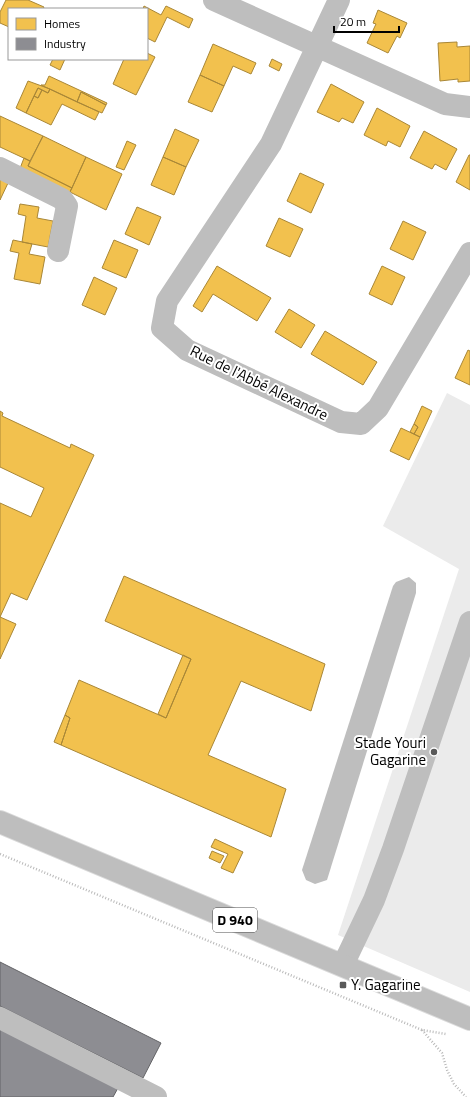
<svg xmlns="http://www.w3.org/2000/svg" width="470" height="1097" font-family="'Titillium Web',sans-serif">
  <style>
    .green { fill: #ebebeb }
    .water { fill: #bebebe }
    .homes { fill: #f2c14e; stroke: #a98737 }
    .industry { fill: #8d8d92; stroke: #636366 }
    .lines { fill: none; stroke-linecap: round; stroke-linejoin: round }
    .major-casing { stroke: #dbdbdb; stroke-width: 24 }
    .path { stroke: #b9b9b9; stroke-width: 2.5; stroke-dasharray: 1 2; stroke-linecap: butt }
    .minor { stroke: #bebebe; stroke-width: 22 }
    .major { stroke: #bebebe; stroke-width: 22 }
    .poi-dot { fill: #595959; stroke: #fff; stroke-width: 1.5 }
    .labels { text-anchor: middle; stroke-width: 4; stroke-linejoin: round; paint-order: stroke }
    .shield { fill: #fff; stroke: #4c4c4c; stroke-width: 1 }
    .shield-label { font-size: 14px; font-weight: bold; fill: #000 }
    .street-label { font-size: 15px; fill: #000; stroke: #fff }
    .poi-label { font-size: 15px; fill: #000; stroke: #fff; text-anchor: end }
  </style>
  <rect width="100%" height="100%" fill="#fff"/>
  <path class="green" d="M 447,393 L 470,405 L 470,992 L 338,935 L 459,569 L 383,526 Z"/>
  <path class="water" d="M 409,577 L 416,583 L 416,593 L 327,880 L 315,884 L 306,880 L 302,870 L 393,586 L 396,582 Z"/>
  <path class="homes" d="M 6,0 L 28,0 L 44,7 L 43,9 L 9,9 L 9,27 L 0,23 L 0,12 Z
    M 144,6 L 161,15 L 166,6 L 193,19 L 189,28 L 167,17 L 155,42 L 147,38 L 147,9 L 143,9 Z
    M 378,10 L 407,23 L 400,38 L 397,36 L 388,53 L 367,43 L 376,24 L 373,23 Z
    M 457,42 L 457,47 L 470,46 L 470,81 L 458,82 L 458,79 L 440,81 L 438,43 Z
    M 213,44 L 256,63 L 251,74 L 233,66 L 224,86 L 200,75 Z
    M 147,53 L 155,57 L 136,95 L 113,84 L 124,59 L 147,59 Z
    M 53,59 L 65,59 L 60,70 L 50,65 Z
    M 272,59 L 282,64 L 279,71 L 269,66 Z
    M 200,75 L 224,86 L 212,112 L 188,102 Z
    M 49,76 L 107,103 L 106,105 L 81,92 L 77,102 L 41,85 L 45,85 Z
    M 28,81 L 50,89 L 48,93 L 38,88 L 26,113 L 16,108 Z
    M 331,84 L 364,102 L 353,123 L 342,118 L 339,122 L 317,112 Z
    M 38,88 L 42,90 L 38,98 L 34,96 Z
    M 50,89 L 99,112 L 95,120 L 62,104 L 51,125 L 26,113 L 34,96 L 38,98 L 42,90 L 48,93 Z
    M 81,92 L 106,105 L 102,113 L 77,102 Z
    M 377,108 L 410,126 L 400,147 L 388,141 L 386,146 L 364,135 Z
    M 0,116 L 43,136 L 30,161 L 0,147 Z
    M 175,129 L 199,140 L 186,167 L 163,157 Z
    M 424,131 L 457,149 L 446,170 L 435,164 L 432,169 L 410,158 Z
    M 43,136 L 86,157 L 72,188 L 28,166 Z
    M 127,141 L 136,145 L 124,170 L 116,167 Z
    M 469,155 L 470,155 L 470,190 L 456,182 Z
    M 86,157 L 122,174 L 106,210 L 70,192 Z
    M 163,157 L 186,167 L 174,195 L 151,185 Z
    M 24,158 L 30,161 L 28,166 L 72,188 L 68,195 L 19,171 Z
    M 300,173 L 324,184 L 311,213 L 287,201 Z
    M 0,179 L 8,183 L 0,200 Z
    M 20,204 L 39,207 L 37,218 L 53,221 L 48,247 L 22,242 L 26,216 L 18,214 Z
    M 137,207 L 161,217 L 149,245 L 125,234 Z
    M 279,218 L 303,229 L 290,257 L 266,246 Z
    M 403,221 L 426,232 L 413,260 L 390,249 Z
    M 13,240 L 32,244 L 29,254 L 45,257 L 40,284 L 14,279 L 19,253 L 10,251 Z
    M 114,240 L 138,250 L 126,278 L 102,268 Z
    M 217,266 L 271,298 L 257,321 L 213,294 L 202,312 L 193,306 Z
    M 382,266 L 405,277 L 392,305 L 369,294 Z
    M 94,277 L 117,288 L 105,315 L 82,305 Z
    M 289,309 L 315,325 L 301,348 L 275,332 Z
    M 325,331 L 377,362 L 363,385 L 311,354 Z
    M 468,350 L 470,351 L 470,385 L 455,378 Z
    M 422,406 L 432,411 L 420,437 L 414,434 L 418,427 L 414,424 Z
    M 0,411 L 3,413 L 2,416 L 70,448 L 71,444 L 94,455 L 27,600 L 11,593 L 0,617 L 16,624 L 0,659 L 0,503 L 31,517 L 44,488 L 0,467 Z
    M 414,424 L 418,427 L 414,434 L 410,432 Z
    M 401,428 L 420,437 L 409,460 L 390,451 Z
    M 124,576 L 325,664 L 311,711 L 241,681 L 208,755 L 286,789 L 271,837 L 61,745 L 70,718 L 65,715 L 79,680 L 166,718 L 191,659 L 105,621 Z
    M 183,655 L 191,659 L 166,718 L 158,714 Z
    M 65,715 L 70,718 L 61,745 L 54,742 Z
    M 215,839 L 243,852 L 233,873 L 221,868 L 228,854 L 211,847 Z
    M 212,851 L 224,856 L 220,863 L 209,858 Z"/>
  <path class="industry" d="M 0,962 L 161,1043 L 143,1078 L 0,1006 Z
    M 0,1027 L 118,1088 L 113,1097 L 0,1097 Z"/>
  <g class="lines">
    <defs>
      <path id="major" d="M 0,822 L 470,1019"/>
    </defs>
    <use href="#major" class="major-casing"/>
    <path class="path" d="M 0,854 L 422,1030 L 446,1034
      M 422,1030 L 442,1053 L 447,1070 L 454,1084 L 466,1097"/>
    <path class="minor" d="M 214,0 L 445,104 L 470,107
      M 339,0 L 271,144 L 167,301 L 162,328 L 187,350 L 341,422 L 361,424 L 378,408 L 470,253
      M 0,168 L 62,199 L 67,206 L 58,251
      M 343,965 L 374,900 L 393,849 L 470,622
      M 0,1018 L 156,1097"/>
    <use href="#major" class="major"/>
  </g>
  <g class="poi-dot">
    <circle cx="434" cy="752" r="4"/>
    <rect x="339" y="981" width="8" height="8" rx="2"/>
  </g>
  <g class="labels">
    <rect class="shield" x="213" y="908" width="44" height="24" rx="3"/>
    <g class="shield-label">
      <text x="235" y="925">D 940</text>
    </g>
    <g class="street-label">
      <text transform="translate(259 383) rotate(26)" y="5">Rue de l'Abbé Alexandre</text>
    </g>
    <g class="poi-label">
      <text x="426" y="748">Stade Youri<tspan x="426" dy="17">Gagarine</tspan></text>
      <text x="351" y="990" text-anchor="start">Y. Gagarine</text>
    </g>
  </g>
  <rect x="8" y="8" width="140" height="52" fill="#ffffff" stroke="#999999"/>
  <rect x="16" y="18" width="20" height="12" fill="#f2c14e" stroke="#999999"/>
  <text x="44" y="28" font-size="12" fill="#000000">Homes</text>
  <rect x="16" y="38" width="20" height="12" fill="#8d8d92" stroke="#999999"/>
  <text x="44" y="48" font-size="12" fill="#000000">Industry</text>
  <path d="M334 26v6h65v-6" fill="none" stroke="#000000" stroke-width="2"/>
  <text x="340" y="26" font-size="12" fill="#000000" stroke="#ffffff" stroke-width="3" paint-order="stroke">20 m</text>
</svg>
